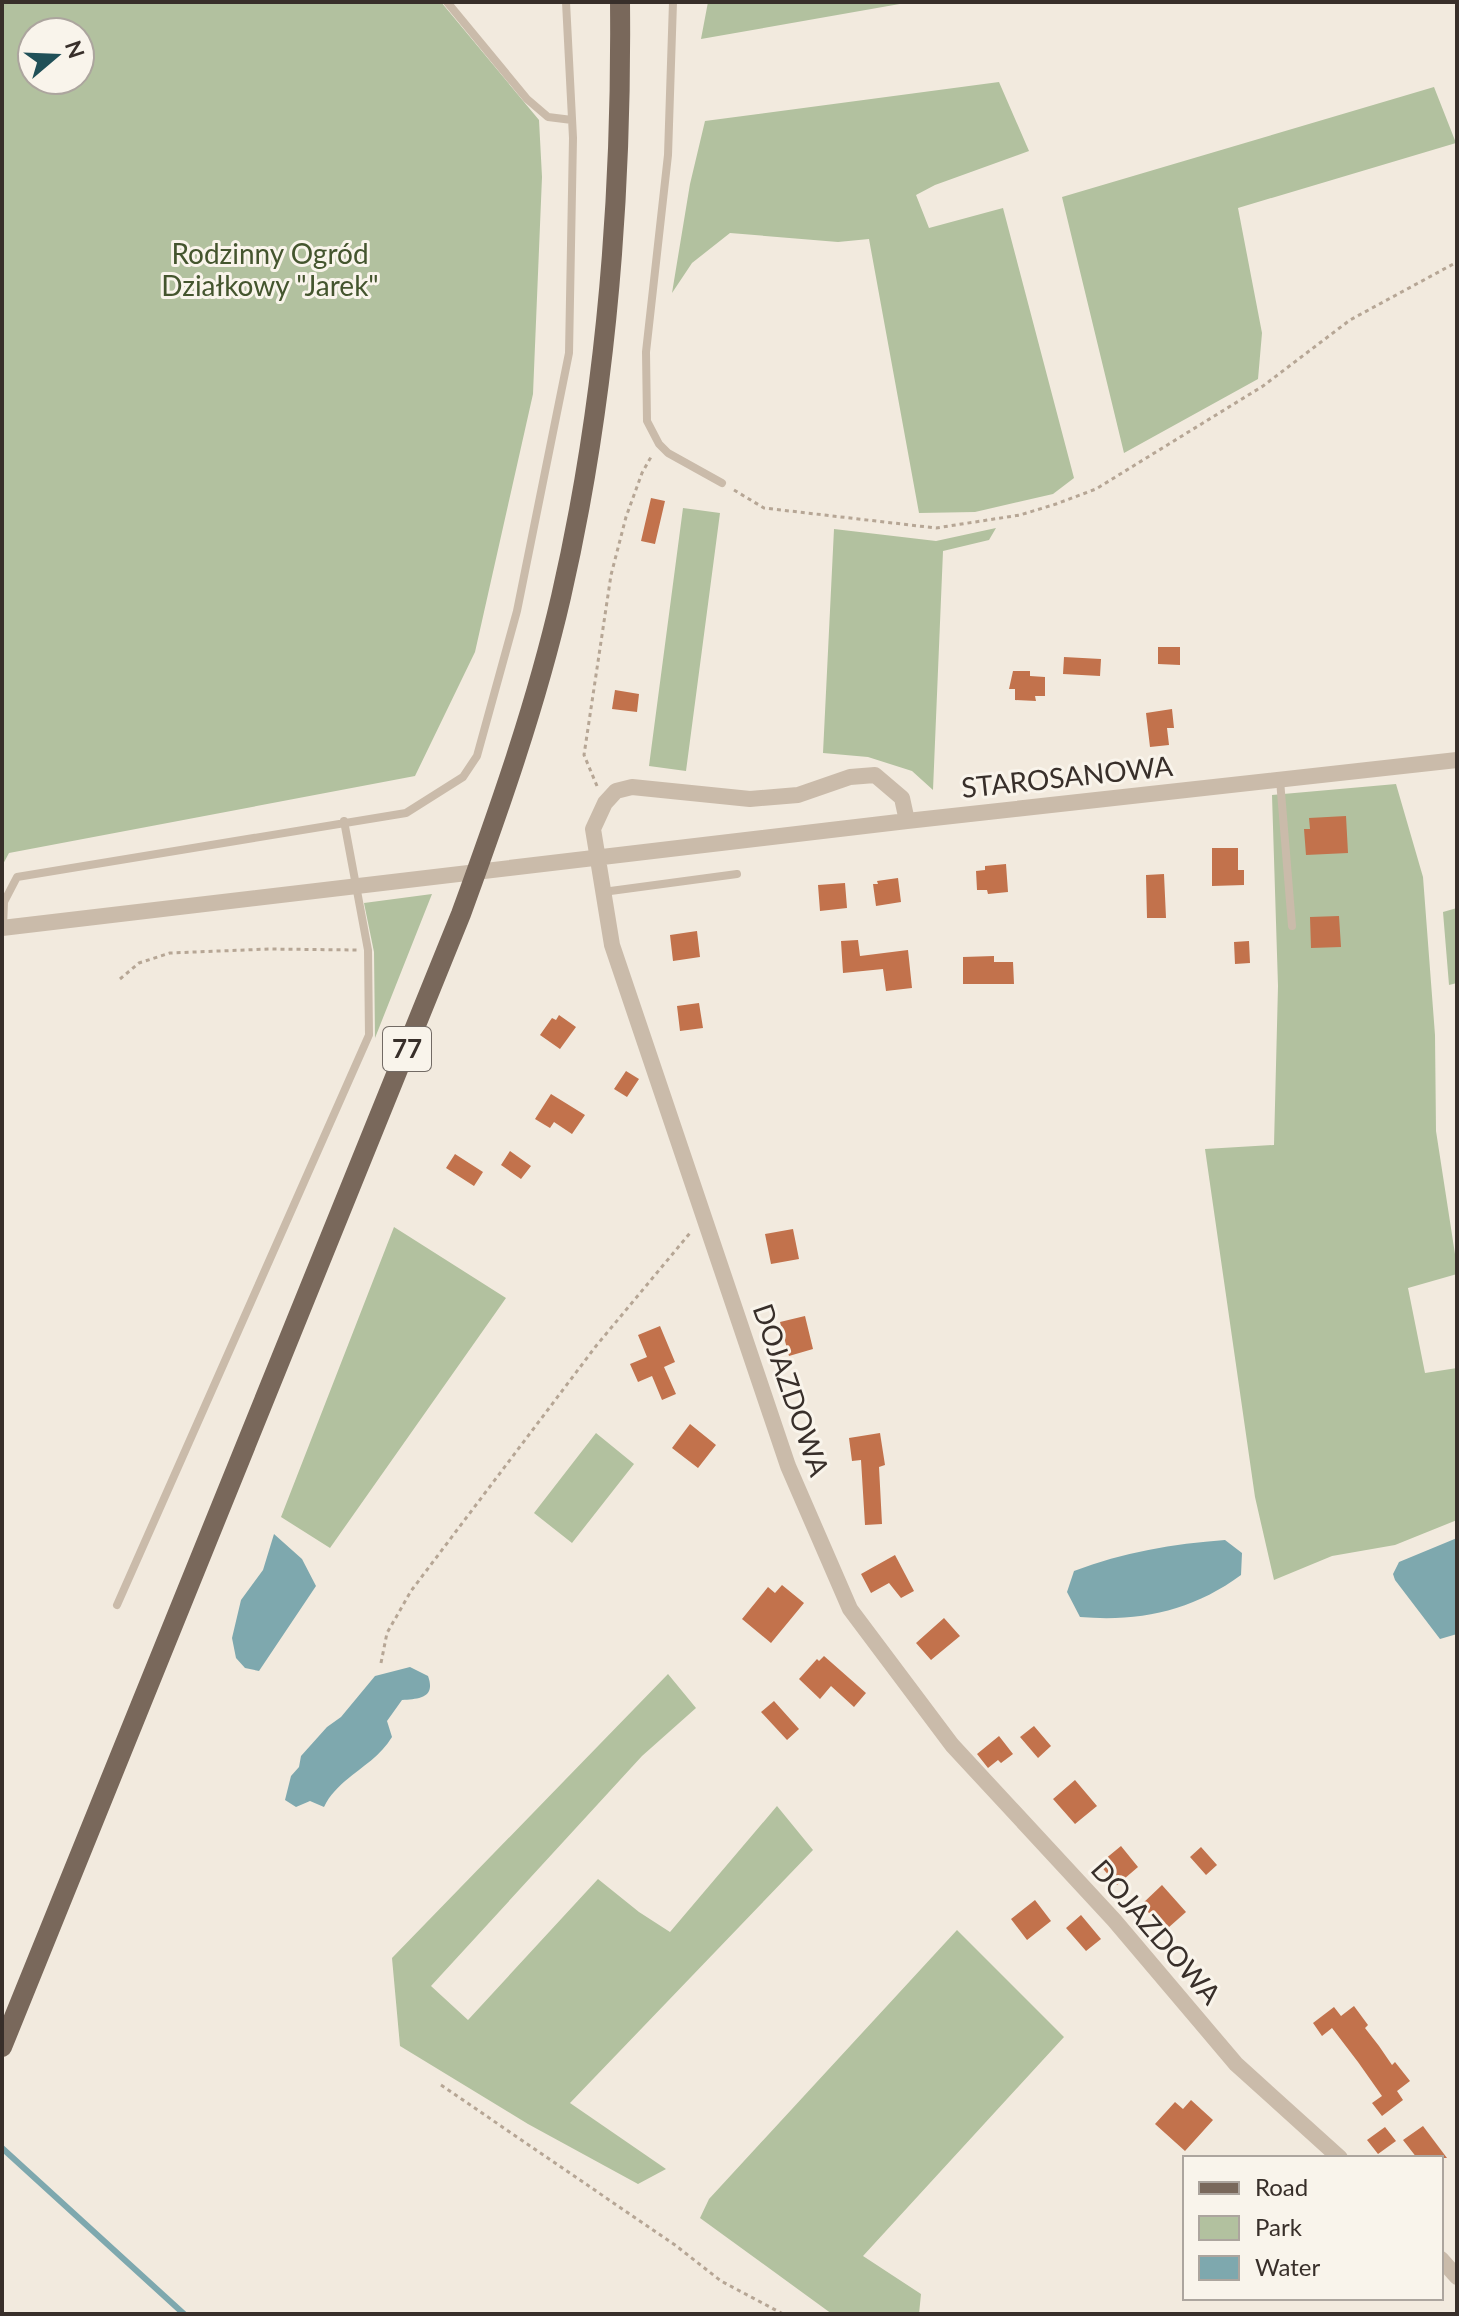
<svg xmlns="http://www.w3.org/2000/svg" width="1459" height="2316" font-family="Lato,sans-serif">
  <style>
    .green { fill: #b2c19f; fill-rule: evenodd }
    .water { fill: #7ea8ae }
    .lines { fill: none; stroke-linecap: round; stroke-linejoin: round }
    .stream { stroke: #7ea8ae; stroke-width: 6 }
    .building { fill: #c2724c }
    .path { stroke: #b6a695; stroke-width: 3; stroke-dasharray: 4 4; stroke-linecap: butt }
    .lane { stroke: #cabbaa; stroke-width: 8 }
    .street { stroke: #cabbaa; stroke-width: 16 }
    .primary { stroke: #79685b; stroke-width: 20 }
    .labels { text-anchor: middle; stroke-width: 6; stroke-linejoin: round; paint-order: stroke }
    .shield { fill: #f9f4eb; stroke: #726a64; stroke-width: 2 }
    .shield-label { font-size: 26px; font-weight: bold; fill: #382f2a }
    .park-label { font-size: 28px; fill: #44552e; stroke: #f9f4eb }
    .street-label { font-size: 28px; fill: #382f2a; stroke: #f9f4eb }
  </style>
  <rect width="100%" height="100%" fill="#f2eade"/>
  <path class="green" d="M 2,2 L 441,2 L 539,120 L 542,177 L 533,394 L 475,652 L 415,776 L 9,853 L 2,866 ZM 32,32 L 80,32 L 80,80 L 32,80 Z
    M 708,2 L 911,2 L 701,39 Z
    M 999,82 L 1029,151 L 935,185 L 916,195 L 929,228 L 1003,208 L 1074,478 L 1053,494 L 975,512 L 919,513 L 869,239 L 838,242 L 730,233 L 692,263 L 672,293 L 690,184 L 705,121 Z
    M 1434,87 L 1456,143 L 1238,208 L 1262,333 L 1258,379 L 1124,453 L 1062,197 Z
    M 683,508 L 720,513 L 686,771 L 649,766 Z
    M 996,528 L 989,540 L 943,551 L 933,790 L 912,771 L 868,757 L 823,753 L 834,529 L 936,541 Z
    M 1396,784 L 1423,877 L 1435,1035 L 1436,1131 L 1457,1267 L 1457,1274 L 1408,1288 L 1425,1373 L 1457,1368 L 1457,1520 L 1395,1545 L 1332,1556 L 1274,1580 L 1255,1497 L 1205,1149 L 1274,1145 L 1278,986 L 1272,795 Z
    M 432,894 L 375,1038 L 374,952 L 364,903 Z
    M 1457,908 L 1457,983 L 1449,985 L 1443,912 Z
    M 394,1227 L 506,1298 L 330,1548 L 281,1517 Z
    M 596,1433 L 634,1464 L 572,1543 L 534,1513 Z
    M 668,1674 L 696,1708 L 642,1756 L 431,1986 L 468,2020 L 598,1879 L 639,1912 L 670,1932 L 777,1806 L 813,1850 L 570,2103 L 666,2169 L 638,2184 L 528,2124 L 400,2046 L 392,1958 Z
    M 957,1930 L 1064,2037 L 863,2256 L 921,2294 L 919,2314 L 832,2314 L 700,2218 L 709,2199 Z"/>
  <path class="water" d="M 274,1534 L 302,1559 L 316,1586 L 259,1671 L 245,1668 L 236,1658 L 232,1638 L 241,1600 L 263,1570 Z
    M 1457,1538 L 1457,1634 L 1440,1639 L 1395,1580 L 1393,1574 L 1399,1562 Z
    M 1225,1540 L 1242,1553 L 1241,1575 C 1192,1611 1140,1622 1080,1617 L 1067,1592 L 1074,1571 C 1123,1552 1173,1544 1225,1540 Z
    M 410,1667 L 428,1676 C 436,1698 419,1699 402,1700 L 387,1721 L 392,1737 C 375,1766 338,1777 324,1807 L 310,1801 L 296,1807 L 285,1800 L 291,1776 L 299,1767 L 301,1756 L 327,1727 L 341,1717 L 375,1676 Z"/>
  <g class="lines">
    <path class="stream" d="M 2,2148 L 184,2314"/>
  </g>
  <path class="building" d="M 651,498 L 665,501 L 655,544 L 641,541 Z
    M 1158,647 L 1180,647 L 1180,665 L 1158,664 Z
    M 1064,657 L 1101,659 L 1100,676 L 1063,674 Z
    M 1013,671 L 1030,671 L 1030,676 L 1045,677 L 1045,696 L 1035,696 L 1036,701 L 1015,700 L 1015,689 L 1009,689 Z
    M 615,690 L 639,694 L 637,712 L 612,709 Z
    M 1172,709 L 1174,728 L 1167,728 L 1169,745 L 1150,747 L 1146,713 Z
    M 1346,816 L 1348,853 L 1306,855 L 1304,829 L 1310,829 L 1309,818 Z
    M 1212,848 L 1238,848 L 1238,870 L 1244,870 L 1244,885 L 1212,886 Z
    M 1006,864 L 1008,892 L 988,894 L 987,890 L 977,890 L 976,871 L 985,870 L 985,866 Z
    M 1164,874 L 1166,918 L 1147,918 L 1146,875 Z
    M 898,878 L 901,902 L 876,906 L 873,884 L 878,884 L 877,881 Z
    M 845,883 L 847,908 L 820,911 L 818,885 Z
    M 1339,916 L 1341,947 L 1311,948 L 1310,917 Z
    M 697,931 L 700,957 L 673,961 L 670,935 Z
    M 858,940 L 860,956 L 908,950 L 912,988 L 886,991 L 883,969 L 843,973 L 841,941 Z
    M 1249,941 L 1250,963 L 1235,964 L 1234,942 Z
    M 994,956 L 994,962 L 1013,962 L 1014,984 L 963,984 L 963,957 Z
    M 699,1003 L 703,1028 L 680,1031 L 677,1006 Z
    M 559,1015 L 576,1027 L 560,1049 L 540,1035 L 552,1018 L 556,1020 Z
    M 626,1071 L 639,1079 L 627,1097 L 614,1089 Z
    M 551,1094 L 585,1115 L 572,1134 L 554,1122 L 550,1128 L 535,1119 Z
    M 510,1151 L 531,1166 L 521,1179 L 501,1165 Z
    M 455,1154 L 483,1172 L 474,1186 L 446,1168 Z
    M 793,1229 L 799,1259 L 771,1264 L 765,1234 Z
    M 805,1316 L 813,1349 L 789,1356 L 780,1322 Z
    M 660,1326 L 675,1362 L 664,1367 L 676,1394 L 662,1400 L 652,1376 L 638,1382 L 630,1364 L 647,1357 L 638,1335 Z
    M 690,1424 L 716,1445 L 698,1468 L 672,1448 Z
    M 880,1433 L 885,1465 L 879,1467 L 882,1524 L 865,1525 L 861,1460 L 852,1461 L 849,1438 Z
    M 895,1555 L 914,1591 L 901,1598 L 889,1583 L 871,1593 L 861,1574 Z
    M 782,1585 L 804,1603 L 771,1643 L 742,1619 L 768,1587 L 775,1593 Z
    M 944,1618 L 960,1636 L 931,1660 L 916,1643 Z
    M 824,1656 L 866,1693 L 854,1707 L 831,1686 L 820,1699 L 799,1679 L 817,1659 L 819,1661 Z
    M 774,1701 L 799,1729 L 787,1740 L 761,1712 Z
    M 1034,1726 L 1051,1746 L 1038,1758 L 1020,1737 Z
    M 999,1736 L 1013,1754 L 1001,1763 L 998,1760 L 988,1768 L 977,1754 Z
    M 1075,1780 L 1097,1806 L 1075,1824 L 1053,1799 Z
    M 1121,1846 L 1138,1867 L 1117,1885 L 1099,1864 Z
    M 1201,1847 L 1217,1865 L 1206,1875 L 1190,1857 Z
    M 1162,1885 L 1186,1912 L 1168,1928 L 1154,1913 L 1151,1915 L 1141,1905 Z
    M 1035,1900 L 1051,1921 L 1027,1940 L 1011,1919 Z
    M 1081,1915 L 1101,1939 L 1086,1951 L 1066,1928 Z
    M 1354,2006 L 1368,2025 L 1365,2028 L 1379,2046 L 1392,2065 L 1395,2062 L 1410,2081 L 1397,2091 L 1403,2100 L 1382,2116 L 1372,2103 L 1382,2096 L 1358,2062 L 1332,2028 L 1322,2036 L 1313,2023 L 1334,2007 L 1341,2016 Z
    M 1191,2100 L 1213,2120 L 1185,2151 L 1155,2124 L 1175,2102 L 1183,2109 Z
    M 1423,2126 L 1447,2158 L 1417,2158 L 1403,2140 Z
    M 1385,2127 L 1396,2141 L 1378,2154 L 1367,2140 Z"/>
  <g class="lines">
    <path class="path" d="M 734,490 L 764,508 L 936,528 L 1020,515 L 1056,504 L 1096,489 L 1263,386 L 1350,320 L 1457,262
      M 597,786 L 584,755 L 611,575 L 626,517 L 642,473 L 651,457
      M 120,979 L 139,963 L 170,953 L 269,949 L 357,950
      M 381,1663 L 387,1633 L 411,1591 L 596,1346 L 690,1233
      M 441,2085 L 675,2245 L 721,2281 L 783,2314"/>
    <path class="lane" d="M 447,2 L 527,99 L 548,117 L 572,120
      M 673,2 L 668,155 L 646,352 L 647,421 L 659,444 L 668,453 L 722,483
      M 1280,780 L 1292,926
      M 603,892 L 737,874
      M 3,927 L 4,902 L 17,877 L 406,813 L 463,777 L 477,756 L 517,611 L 569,353 L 573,138 L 566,2
      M 117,1605 L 369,1035 L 368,950 L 344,821"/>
    <path class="street" d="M 907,821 L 902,798 L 875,775 L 850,777 L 798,795 L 750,799 L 632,787 L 616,791 L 605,803 L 593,829 L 612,945 L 788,1466 L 850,1609 L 952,1745 L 1114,1920 L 1236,2064 L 1340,2158
      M 2,928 L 907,821 L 1457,760
      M 1441,2259 L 1457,2277"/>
    <path class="primary" d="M 2,2047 L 461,914 C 499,810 536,705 561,597 C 606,401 622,202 620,2"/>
  </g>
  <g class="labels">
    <rect class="shield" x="383" y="1027" width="48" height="44" rx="6"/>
    <g class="shield-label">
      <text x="407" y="1058">77</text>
    </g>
    <g class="park-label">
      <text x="270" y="264">Rodzinny Ogród<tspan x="270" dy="32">Działkowy "Jarek"</tspan></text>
    </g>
    <g class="street-label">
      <text transform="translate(1067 777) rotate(-6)" y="10">STAROSANOWA</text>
      <text transform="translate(791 1390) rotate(71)" y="10">DOJAZDOWA</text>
      <text transform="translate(1156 1932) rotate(49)" y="10">DOJAZDOWA</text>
    </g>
  </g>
  <rect width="1459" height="2316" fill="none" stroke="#382f2a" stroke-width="8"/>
  <rect x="1183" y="2156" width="260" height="144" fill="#f9f4eb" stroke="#aca59e" stroke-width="2"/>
  <rect x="1199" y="2182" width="40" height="12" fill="#79685b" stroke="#aca59e" stroke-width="2"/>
  <text x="1255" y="2196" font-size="24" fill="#382f2a">Road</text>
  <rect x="1199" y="2216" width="40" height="24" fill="#b2c19f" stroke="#aca59e" stroke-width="2"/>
  <text x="1255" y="2236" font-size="24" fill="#382f2a">Park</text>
  <rect x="1199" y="2256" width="40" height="24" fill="#7ea8ae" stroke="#aca59e" stroke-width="2"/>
  <text x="1255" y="2276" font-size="24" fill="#382f2a">Water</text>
  <g transform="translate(56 56) rotate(71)"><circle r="38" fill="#f9f4eb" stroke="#aca59e" stroke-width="2"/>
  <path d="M0-6L14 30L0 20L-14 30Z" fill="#205058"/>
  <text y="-12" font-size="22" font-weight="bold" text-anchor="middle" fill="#382f2a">N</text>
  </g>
</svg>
